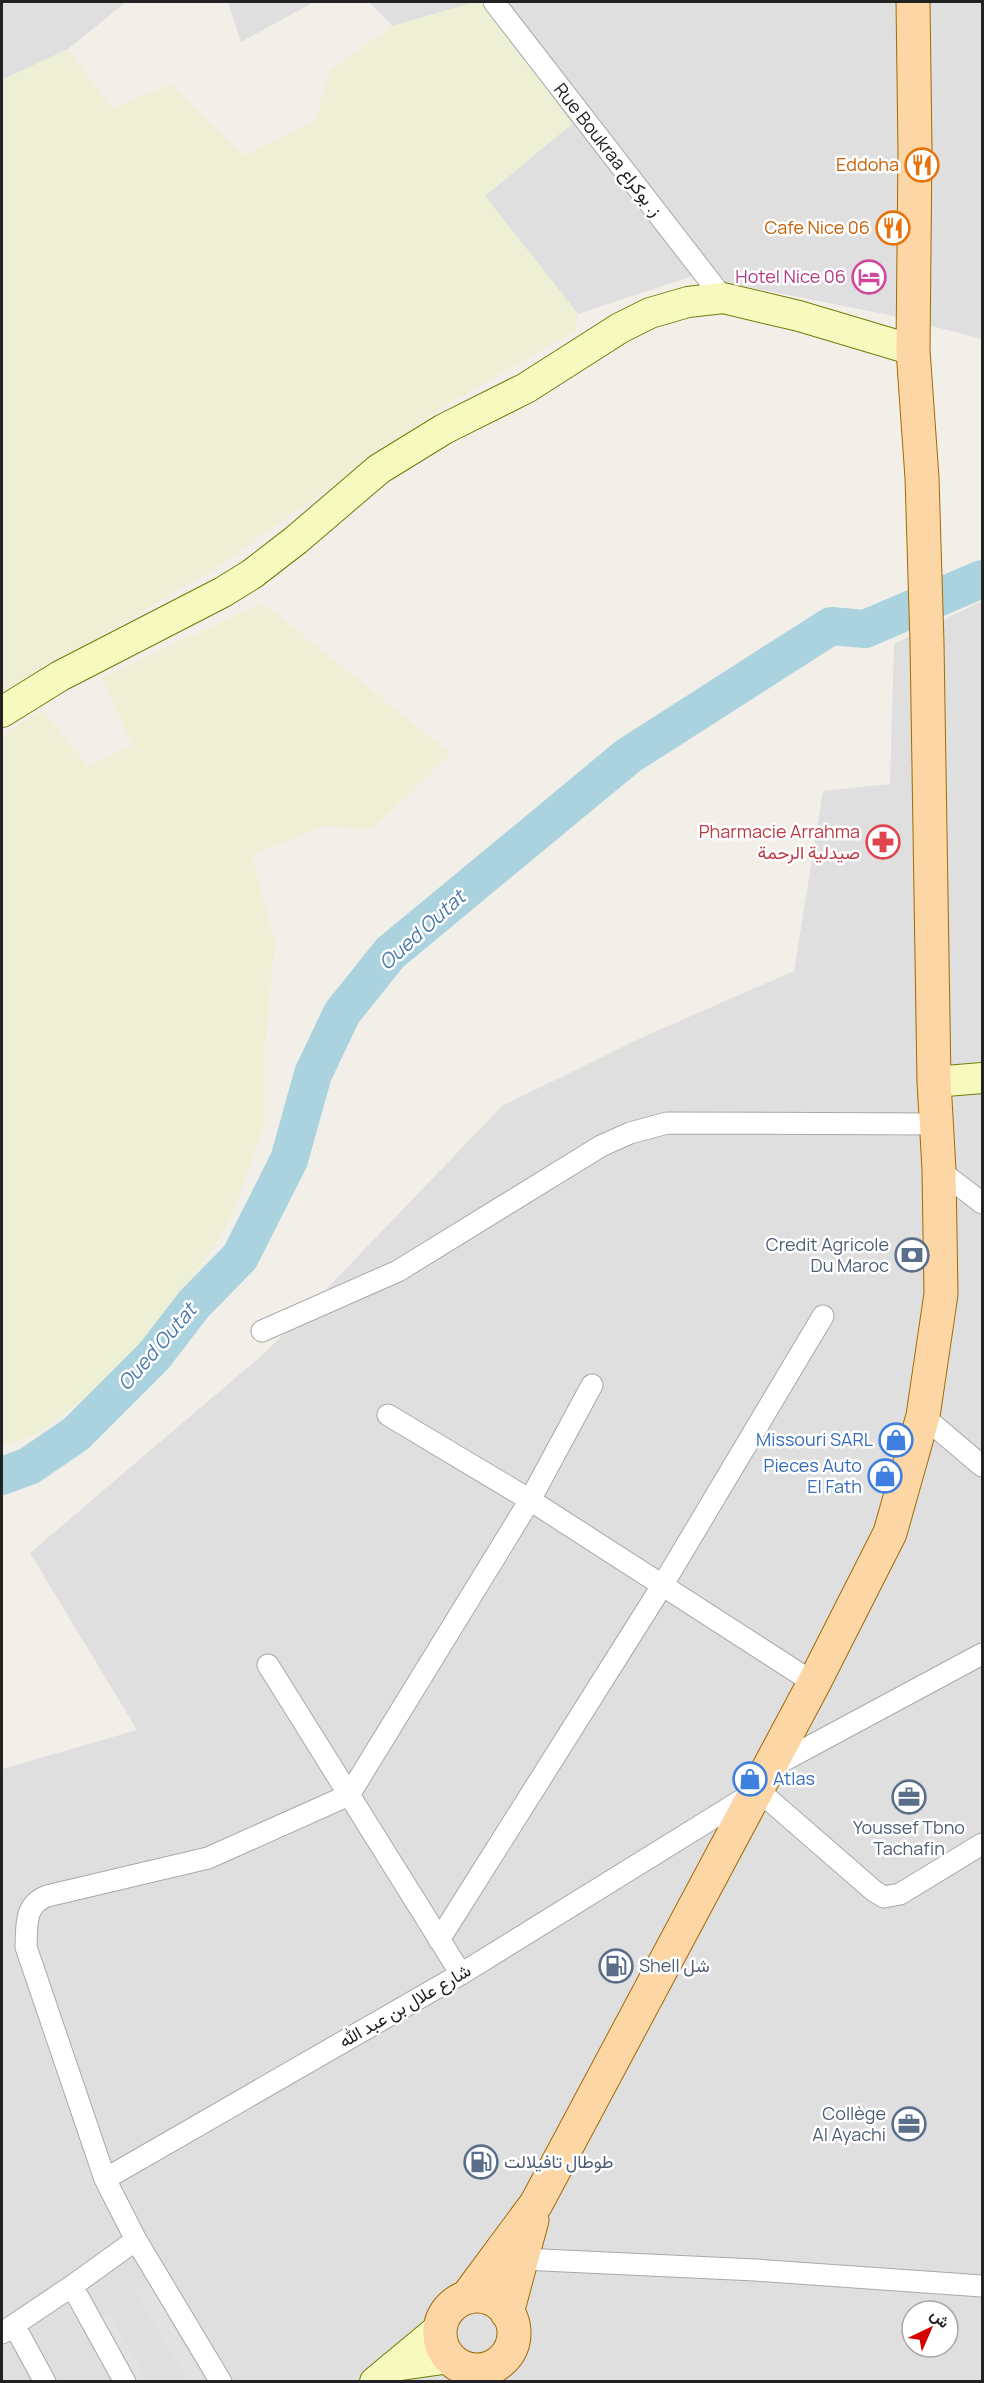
<svg xmlns="http://www.w3.org/2000/svg" width="984" height="2383" font-family="Manrope,Vazirmatn,sans-serif">
  <style>
    .residential { fill: #e0dfdf; fill-rule: evenodd }
    .farmland { fill: #eef0d5 }
    .parking { fill: #e2e2e2 }
    .lines { fill: none; stroke-linecap: round; stroke-linejoin: round }
    .river { stroke: #aad3df; stroke-width: 38 }
    .street-casing { stroke: #a9a9a9; stroke-width: 23 }
    .secondary-casing { stroke: #707d05; stroke-width: 32 }
    .primary-casing { stroke: #a06b00; stroke-width: 35 }
    .street { stroke: #fff; stroke-width: 21 }
    .secondary { stroke: #f7fabf; stroke-width: 30 }
    .primary { stroke: #fcd6a4; stroke-width: 33 }
    .labels { text-anchor: middle; stroke-width: 5; stroke-linejoin: round; paint-order: stroke }
    .street-label { font-size: 18px; fill: #222; stroke: #fff }
    .food-label { font-size: 18px; fill: #c56008; stroke: #fff; text-anchor: end }
    .hotel-label { font-size: 18px; fill: #b23c85; stroke: #fff; text-anchor: end }
    .health-label { font-size: 18px; fill: #be3a42; stroke: #fff; text-anchor: end }
    .service-label { font-size: 18px; fill: #4e5e75; stroke: #fff; text-anchor: end }
    .shop-label { font-size: 18px; fill: #366cbe; stroke: #fff; text-anchor: end }
    .water-label { font-size: 20px; font-style: italic; fill: #4a7aab; stroke: #fff }
  </style>
  <rect width="100%" height="100%" fill="#f2efe9"/>
  <path class="residential" d="M 2,2 L 126,2 L 68,49 L 2,80 Z
    M 228,2 L 314,2 L 241,42 Z
    M 369,2 L 475,2 L 393,26 Z
    M 485,2 L 982,2 L 982,339 L 889,315 L 693,276 L 578,314 L 483,194 Z
    M 982,601 L 982,2381 L 2,2382 L 2,1769 L 137,1730 L 30,1553 L 268,1350 L 502,1106 L 643,1037 L 794,971 L 823,791 L 890,784 L 894,644 ZM 912,2311 L 948,2311 L 948,2347 L 912,2347 Z"/>
  <path class="farmland" d="M 475,2 L 485,2 L 572,124 L 485,196 L 578,314 L 576,331 L 446,405 L 219,566 L 2,695 L 2,80 L 68,49 L 112,108 L 171,84 L 243,155 L 315,121 L 330,70 L 393,26 Z
    M 263,603 L 451,754 L 371,830 L 324,826 L 252,855 L 275,943 L 265,1048 L 265,1125 L 229,1223 L 141,1356 L 34,1436 L 2,1446 L 2,735 L 42,710 L 88,766 L 133,746 L 101,678 Z"/>
  <path class="parking" d="M 148,2282 L 205,2381 L 188,2381 L 135,2292 Z
    M 108,2313 L 148,2381 L 134,2381 L 97,2321 Z"/>
  <g class="lines">
    <path class="river" d="M 2,1476 L 29,1466 L 76,1434 L 154,1356 L 194,1304 L 240,1257 L 289,1160 L 313,1074 L 342,1013 L 390,953 L 628,756 L 795,649 L 831,626 L 865,629 L 982,579"/>
    <defs>
      <path id="street" d="M 494,2 L 723,298
        M 939,1170 L 982,1203
        M 262,1331 L 398,1271 L 601,1146 L 630,1133 L 667,1123 L 935,1124
        M 388,1415 L 530,1500 L 592,1385
        M 923,1416 L 982,1466
        M 268,1665 L 461,1974
        M 768,1769 L 982,1654
        M 439,1940 L 662,1586 L 823,1316
        M 105,2179 L 26,1947 C 27,1925 24,1905 47,1896 L 208,1858 L 349,1795 L 530,1500 L 814,1683
        M 522,2259 L 755,2270 L 982,2286
        M 72,2286 L 125,2382
        M 14,2325 L 45,2382
        M 2,2333 L 72,2286 L 136,2240
        M 221,2382 L 136,2240 L 105,2179 L 461,1974 L 758,1790 L 874,1891 L 884,1897 L 900,1894 L 982,1844"/>
      <path id="secondary" d="M 2,712 L 60,676 L 223,592 L 252,574 L 296,540 L 379,469 L 444,429 L 526,388 L 620,328 L 650,313 L 688,302 L 723,298 L 799,316 L 913,350
        M 934,1082 L 982,1078
        M 394,2366 L 450,2358
        M 375,2382 L 440,2328"/>
      <path id="primary" d="M440 2333a37 37 0 1 1 74 0a37 37 0 1 1-74 0Z
        M 467,2297 L 536,2204 L 814,1683 L 890,1533 L 923,1416 L 941,1294 L 939,1170 L 934,1082 L 927,643 L 922,478 L 913,350 L 915,151 L 913,2
        M 507,2313 L 532,2220"/>
    </defs>
    <use href="#street" class="street-casing"/>
    <use href="#secondary" class="secondary-casing"/>
    <use href="#primary" class="primary-casing"/>
    <use href="#street" class="street"/>
    <use href="#secondary" class="secondary"/>
    <use href="#primary" class="primary"/>
  </g>
  <defs>
    <symbol id="restaurant-ring" viewBox="-11 -11 22 22"><circle r="9.5" fill="#fff" stroke="#e8710a" stroke-width="1.5"/><path d="M-5-6h1v4h1v-4h1v4h1v-4h1v5L-1.5 .5V6h-2V.5L-5-1ZM5-6V6H3V1.5H1.5Q1.5-4 5-6Z" fill="#e8710a"/></symbol>
    <symbol id="hotel-ring" viewBox="-11 -11 22 22"><circle r="9.5" fill="#fff" stroke="#d1479c" stroke-width="1.5"/><path d="M-6-4.5h1.5V1H6V5H4.5V3h-9V5H-6ZM-4 0a1.8 1.8 0 1 1 3.6 0ZM.5 0V-2.5h3Q6-2.5 6 0Z" fill="#d1479c"/></symbol>
    <symbol id="pharmacy-ring" viewBox="-11 -11 22 22"><circle r="9.5" fill="#fff" stroke="#e0444e" stroke-width="1.5"/><path d="M-2-6h4v4h4v4h-4v4h-4v-4h-4v-4h4Z" fill="#e0444e"/></symbol>
    <symbol id="bank-ring" viewBox="-11 -11 22 22"><circle r="9.5" fill="#fff" stroke="#5c6f8a" stroke-width="1.5"/><path d="M-6-4H6V4H-6ZM0-2.3a2.3 2.3 0 1 0 0 4.6a2.3 2.3 0 1 0 0-4.6Z" fill="#5c6f8a"/></symbol>
    <symbol id="shop-ring" viewBox="-11 -11 22 22"><circle r="9.5" fill="#fff" stroke="#3f7fe0" stroke-width="1.5"/><path d="M-5-2.5h2.3a2.7 3.5 0 0 1 5.4 0H5L5.5 6h-11ZM-1.5-2.5h3a1.5 2.3 0 0 0-3 0Z" fill="#3f7fe0"/></symbol>
    <symbol id="office-ring" viewBox="-11 -11 22 22"><circle r="9.5" fill="#fff" stroke="#5c6f8a" stroke-width="1.5"/><path d="M-6-3h4V-5.5h4V-3h4V5H-6ZM-1-4.5V-3h2v-1.5ZM-6 0V1H6V0Z" fill="#5c6f8a"/></symbol>
    <symbol id="fuel-ring" viewBox="-11 -11 22 22"><circle r="9.5" fill="#fff" stroke="#5c6f8a" stroke-width="1.5"/><path d="M-5.5-6h7V0h2V4h1.3V-2.5L3-4.5l.8-.8L6-3V5H2.5V1h-1V6h-7ZM-4.2-4.7v3.2H.2V-4.7Z" fill="#5c6f8a"/></symbol>
  </defs>
  <g fill-rule="evenodd">
    <use href="#restaurant-ring" x="903" y="146" width="38" height="38"/>
    <use href="#restaurant-ring" x="874" y="209" width="38" height="38"/>
    <use href="#hotel-ring" x="850" y="258" width="38" height="38"/>
    <use href="#pharmacy-ring" x="864" y="823" width="38" height="38"/>
    <use href="#bank-ring" x="893" y="1236" width="38" height="38"/>
    <use href="#shop-ring" x="877" y="1421" width="38" height="38"/>
    <use href="#shop-ring" x="866" y="1457" width="38" height="38"/>
    <use href="#shop-ring" x="731" y="1760" width="38" height="38"/>
    <use href="#office-ring" x="890" y="1778" width="38" height="38"/>
    <use href="#fuel-ring" x="597" y="1947" width="38" height="38"/>
    <use href="#office-ring" x="890" y="2105" width="38" height="38"/>
    <use href="#fuel-ring" x="462" y="2143" width="38" height="38"/>
  </g>
  <g class="labels">
    <g class="street-label">
      <text transform="translate(608 150) rotate(52)" y="6">Rue Boukraa ز. بوكراع</text>
      <text transform="translate(405 2006) rotate(-30)" y="6">شارع علال بن عبد الله</text>
    </g>
    <g class="food-label">
      <text x="899" y="171">Eddoha</text>
      <text x="870" y="234">Cafe Nice 06</text>
    </g>
    <g class="hotel-label">
      <text x="846" y="283">Hotel Nice 06</text>
    </g>
    <g class="health-label">
      <text x="860" y="838">Pharmacie Arrahma<tspan x="860" dy="21">صيدلية الرحمة</tspan></text>
    </g>
    <g class="service-label">
      <text x="889" y="1251">Credit Agricole<tspan x="889" dy="21">Du Maroc</tspan></text>
      <text x="909" y="1834" text-anchor="middle">Youssef Tbno<tspan x="909" dy="21">Tachafin</tspan></text>
      <text x="639" y="1972" text-anchor="start">Shell شل</text>
      <text x="886" y="2120">Collège<tspan x="886" dy="21">Al Ayachi</tspan></text>
      <text x="504" y="2168" text-anchor="start">طوطال تافيلالت</text>
    </g>
    <g class="shop-label">
      <text x="873" y="1446">Missouri SARL</text>
      <text x="862" y="1472">Pieces Auto<tspan x="862" dy="21">El Fath</tspan></text>
      <text x="773" y="1785" text-anchor="start">Atlas</text>
    </g>
    <g class="water-label">
      <text transform="translate(422 930) rotate(-42)" y="7">Oued Outat</text>
      <text transform="translate(157 1347) rotate(-49)" y="7">Oued Outat</text>
    </g>
  </g>
  <rect width="984" height="2383" fill="none" stroke="#222222" stroke-width="6"/>
  <g transform="translate(930 2329) rotate(44)"><circle r="28" fill="#ffffff" stroke="#a7a7a7" stroke-width="1.5"/>
  <path d="M0-4.5L10 22L0 15L-10 22Z" fill="#d40000"/>
  <text y="-9" font-size="16" font-weight="bold" text-anchor="middle" fill="#222222">ش</text>
  </g>
</svg>
